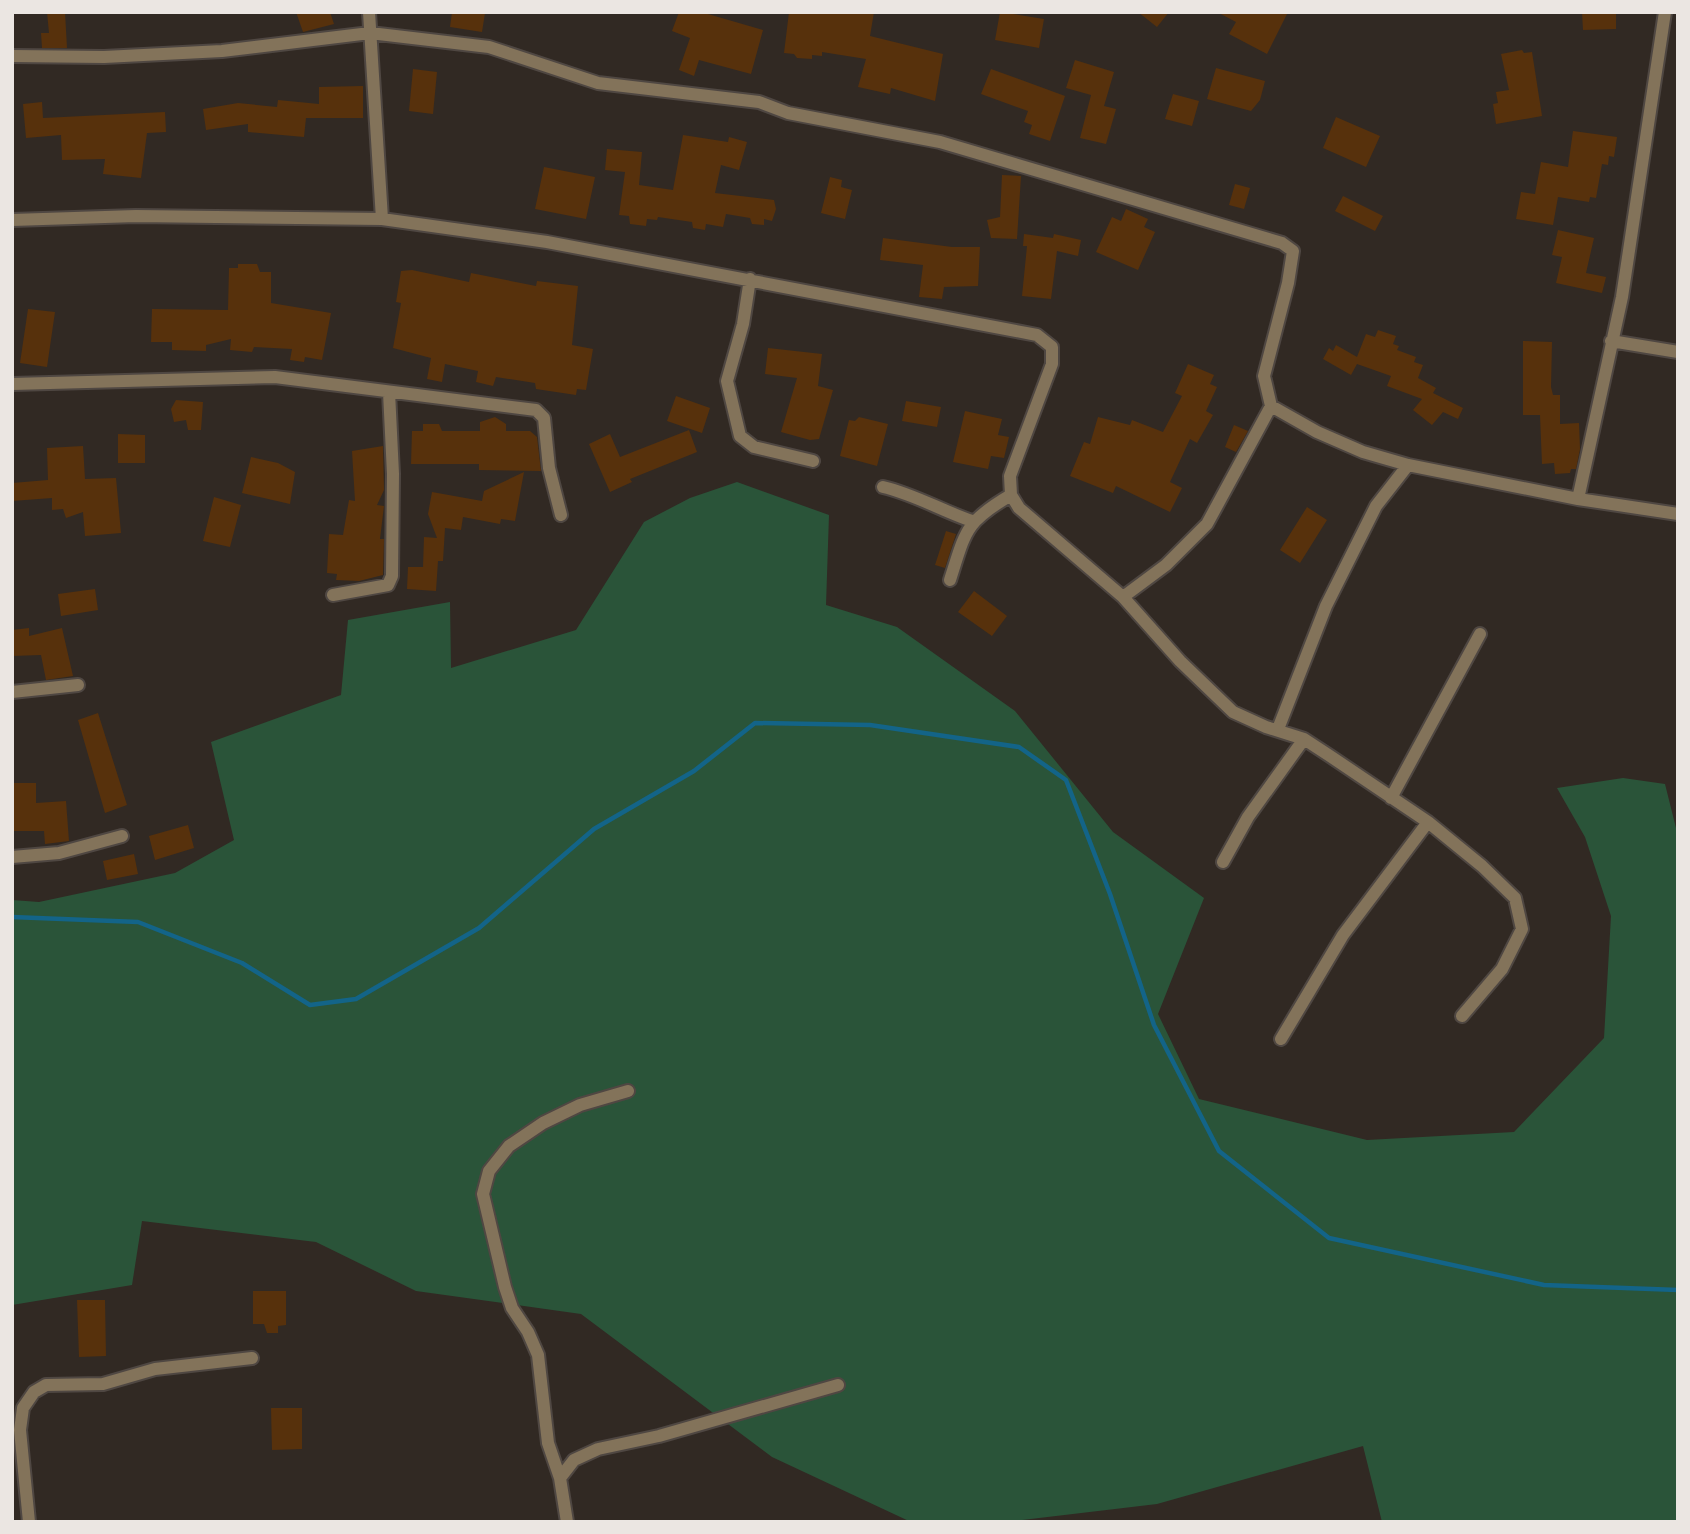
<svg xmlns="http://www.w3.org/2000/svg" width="1690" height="1534" font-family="'Source Sans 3',sans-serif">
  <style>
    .green { fill: #2a5439 }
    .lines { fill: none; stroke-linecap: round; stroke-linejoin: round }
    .stream { stroke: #136488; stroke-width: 4.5 }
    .building { fill: #57310c }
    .minor-casing { stroke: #4f4742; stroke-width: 16 }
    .minor { stroke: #83735a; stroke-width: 12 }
  </style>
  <rect width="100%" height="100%" fill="#312923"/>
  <path class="green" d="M 737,482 L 829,515 L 826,605 L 897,627 L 1015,711 L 1113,832 L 1204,898 L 1158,1014 L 1199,1099 L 1367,1140 L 1514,1132 L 1604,1038 L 1611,916 L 1585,837 L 1557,788 L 1623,778 L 1665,784 L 1678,836 L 1678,1522 L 1382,1522 L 1363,1446 L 1157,1504 L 1006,1522 L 911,1522 L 772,1457 L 581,1314 L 416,1291 L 316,1242 L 142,1221 L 132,1285 L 12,1305 L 12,900 L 39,902 L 175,873 L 234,840 L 211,742 L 341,695 L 348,620 L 450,602 L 451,668 L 576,630 L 644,522 L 690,498 Z"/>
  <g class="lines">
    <path class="stream" d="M 12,917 L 138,922 L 242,963 L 310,1005 L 356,999 L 479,928 L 594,829 L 694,771 L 755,723 L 870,725 L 1019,747 L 1066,780 L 1110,894 L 1154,1025 L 1219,1151 L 1329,1238 L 1544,1285 L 1678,1290"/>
  </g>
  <path class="building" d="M 47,12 L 65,12 L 67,48 L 42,48 L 41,33 L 49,33 Z
    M 296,12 L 330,12 L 334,24 L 303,32 Z
    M 452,12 L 485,13 L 482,32 L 450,27 Z
    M 679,12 L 701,12 L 763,30 L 751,74 L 699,60 L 694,76 L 679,70 L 690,38 L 672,31 Z
    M 789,12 L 874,12 L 870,36 L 943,54 L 935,101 L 891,88 L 890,94 L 858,87 L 866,59 L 822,52 L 822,56 L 812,55 L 812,59 L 797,58 L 794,54 L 784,53 Z
    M 1000,12 L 1044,19 L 1039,48 L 995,40 Z
    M 1138,12 L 1169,12 L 1157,27 Z
    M 1217,12 L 1288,12 L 1267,54 L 1229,34 L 1236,22 Z
    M 1582,12 L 1616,12 L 1616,29 L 1583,30 Z
    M 1522,50 L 1524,53 L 1532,52 L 1542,116 L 1496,124 L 1493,104 L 1498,103 L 1496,92 L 1509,90 L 1501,54 Z
    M 1075,60 L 1114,72 L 1104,106 L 1116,109 L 1106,144 L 1080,138 L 1091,95 L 1066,88 Z
    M 1216,68 L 1265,81 L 1260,100 L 1251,111 L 1207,99 Z
    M 413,69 L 437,72 L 433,114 L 409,111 Z
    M 991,69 L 1065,96 L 1050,141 L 1029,134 L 1032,125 L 1024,122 L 1028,111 L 981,94 Z
    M 363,86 L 363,118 L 306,118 L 304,137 L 248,132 L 248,124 L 206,130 L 203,109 L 238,103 L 277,107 L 278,100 L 319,104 L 319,87 Z
    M 1173,94 L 1199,101 L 1192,126 L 1165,119 Z
    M 42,102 L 43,118 L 165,112 L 166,132 L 147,133 L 141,178 L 103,174 L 105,159 L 62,160 L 61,135 L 26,138 L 23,104 Z
    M 1336,117 L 1380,136 L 1366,167 L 1323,148 Z
    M 1573,131 L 1617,137 L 1614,157 L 1609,156 L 1608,165 L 1602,164 L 1596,198 L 1590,197 L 1589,202 L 1558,197 L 1553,225 L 1516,219 L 1521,192 L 1535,194 L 1541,162 L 1568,167 Z
    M 683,135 L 728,142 L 729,137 L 747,142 L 739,170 L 721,165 L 715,193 L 774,200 L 776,209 L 772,221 L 764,219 L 764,225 L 752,224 L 750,218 L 726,214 L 723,227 L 706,224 L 705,230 L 693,228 L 692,222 L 658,217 L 657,220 L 647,219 L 646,226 L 630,224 L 629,216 L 619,215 L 625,172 L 605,170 L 607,149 L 642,152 L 639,185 L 673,190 Z
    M 544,167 L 595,177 L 586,219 L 535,209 Z
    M 1002,175 L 1021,176 L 1017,239 L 991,238 L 987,220 L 1000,217 Z
    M 830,177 L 842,180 L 841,187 L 852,190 L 845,219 L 821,213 Z
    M 1235,184 L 1250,188 L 1244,209 L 1229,205 Z
    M 1343,196 L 1383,216 L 1375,231 L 1335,211 Z
    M 1126,209 L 1148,219 L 1144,227 L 1155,232 L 1138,270 L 1096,252 L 1112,217 L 1121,221 Z
    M 1558,230 L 1594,238 L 1586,273 L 1606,277 L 1602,293 L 1556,283 L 1562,257 L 1552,255 Z
    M 1024,234 L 1053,238 L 1054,234 L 1081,240 L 1078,256 L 1057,251 L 1051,299 L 1022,296 L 1027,246 L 1023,246 Z
    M 883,238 L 952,247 L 980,247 L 978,286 L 944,287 L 942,299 L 919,297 L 923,265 L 880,260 Z
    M 238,264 L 257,264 L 260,272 L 271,272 L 271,303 L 331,313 L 322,360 L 305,357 L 304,362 L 290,360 L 292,349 L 254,347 L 252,352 L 230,350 L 231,339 L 206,345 L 206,351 L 172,350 L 172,342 L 151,342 L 152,309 L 228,310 L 229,268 L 238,268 Z
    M 412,270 L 469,282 L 471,273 L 536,286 L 537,281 L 578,286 L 572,345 L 593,349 L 586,390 L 577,389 L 576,395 L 536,389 L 535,383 L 496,377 L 493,386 L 476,382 L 478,371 L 445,364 L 442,382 L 427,379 L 431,358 L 393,348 L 401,303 L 396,302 L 401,271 Z
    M 28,309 L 55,312 L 47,367 L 20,363 Z
    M 1378,330 L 1396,336 L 1393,344 L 1399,346 L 1397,350 L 1416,357 L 1414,362 L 1423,365 L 1418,378 L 1436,388 L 1433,393 L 1463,408 L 1458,419 L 1443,412 L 1432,425 L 1413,410 L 1422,399 L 1387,386 L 1391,376 L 1357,364 L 1351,375 L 1323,359 L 1329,348 L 1333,351 L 1336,345 L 1357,357 L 1366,334 L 1375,337 Z
    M 1523,341 L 1552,342 L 1551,387 L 1553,395 L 1560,395 L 1560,424 L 1579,423 L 1580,449 L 1576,469 L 1571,469 L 1570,473 L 1555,474 L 1554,463 L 1542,464 L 1540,415 L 1523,415 Z
    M 768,348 L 822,354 L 818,386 L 833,390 L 819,439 L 810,440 L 781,432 L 797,378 L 765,374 Z
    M 1188,364 L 1214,375 L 1210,384 L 1217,387 L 1206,411 L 1213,415 L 1197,443 L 1190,439 L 1170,482 L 1182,488 L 1170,512 L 1116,486 L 1113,493 L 1070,476 L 1084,442 L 1090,444 L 1098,417 L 1130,425 L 1132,420 L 1163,432 L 1182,396 L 1175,393 Z
    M 676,396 L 710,408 L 702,433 L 667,421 Z
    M 176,400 L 203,402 L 201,430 L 188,430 L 186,420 L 174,422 L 171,409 Z
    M 906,401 L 941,407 L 937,427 L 902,421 Z
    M 965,411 L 1002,419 L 998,435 L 1009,437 L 1004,458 L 991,456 L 988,469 L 953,462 Z
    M 495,417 L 506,424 L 506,431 L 530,431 L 537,437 L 541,471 L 479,470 L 479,464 L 411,464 L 412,431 L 423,431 L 423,424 L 439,424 L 442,431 L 480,431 L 480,422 Z
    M 859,417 L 888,424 L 877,466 L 840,456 L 849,420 L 855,421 Z
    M 1234,425 L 1248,431 L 1236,452 L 1225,447 Z
    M 689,430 L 697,452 L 630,479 L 632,482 L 610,492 L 589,444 L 610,434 L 620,457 Z
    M 118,434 L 145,435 L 145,463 L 118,463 Z
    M 83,446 L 85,479 L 116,478 L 121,533 L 85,536 L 83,512 L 66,518 L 63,509 L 52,510 L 52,498 L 12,501 L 12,483 L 48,480 L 47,448 Z
    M 383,446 L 384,490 L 377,505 L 384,506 L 380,539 L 384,539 L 383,575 L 359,581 L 336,580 L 337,574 L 327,573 L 329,534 L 343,535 L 349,500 L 355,501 L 352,451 Z
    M 251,457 L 278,463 L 295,472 L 290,504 L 242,493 Z
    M 524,472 L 515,521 L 501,519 L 500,524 L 463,517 L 461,530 L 445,528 L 443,561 L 438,561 L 436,591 L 407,589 L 408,567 L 423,567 L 424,537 L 437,538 L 428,514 L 432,492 L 482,501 L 484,491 Z
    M 214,497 L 241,505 L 230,547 L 203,541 Z
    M 1307,507 L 1327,520 L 1300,563 L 1280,550 Z
    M 946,531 L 956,534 L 945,568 L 935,565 Z
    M 95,589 L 98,610 L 61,616 L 58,594 Z
    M 974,591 L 1007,616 L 992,636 L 958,612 Z
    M 29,628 L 29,636 L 62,628 L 73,676 L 46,680 L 41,655 L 12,656 L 12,630 Z
    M 98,713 L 127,805 L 105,813 L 78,720 Z
    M 13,783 L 36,783 L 36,803 L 66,801 L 69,841 L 45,844 L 44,831 L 14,831 Z
    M 188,825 L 194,848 L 155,860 L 149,836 Z
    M 134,854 L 138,874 L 107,880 L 103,861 Z
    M 253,1291 L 286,1291 L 286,1325 L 278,1326 L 278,1333 L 267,1333 L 264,1324 L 253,1324 Z
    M 77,1300 L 105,1300 L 106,1356 L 79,1357 Z
    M 271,1408 L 302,1408 L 302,1449 L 272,1450 Z"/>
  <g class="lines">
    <defs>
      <path id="minor" d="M 369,12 L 382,219
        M 12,56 L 104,57 L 222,51 L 370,33 L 489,47 L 598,83 L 759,102 L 788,113 L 940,142 L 1282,243 L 1293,251 L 1288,283 L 1264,376 L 1271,406 L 1207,524 L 1166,565 L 1123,597
        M 12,220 L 136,216 L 382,219 L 547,242 L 1037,335 L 1052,347 L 1052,364 L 1010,476 L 1011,495 L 1019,508 L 1123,597 L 1180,661 L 1233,712 L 1266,727 L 1304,739 L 1330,756 L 1428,822 L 1482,866 L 1515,898 L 1522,929 L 1502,969 L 1462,1016
        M 750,279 L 743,324 L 727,381 L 740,436 L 754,447 L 813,461
        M 1611,341 L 1678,352
        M 12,384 L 275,377 L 536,410 L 544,418 L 549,468 L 561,515
        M 1271,406 L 1317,432 L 1363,452 L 1408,465 L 1578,499 L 1678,514
        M 883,487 C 914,494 942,511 972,521
        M 1578,499 L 1622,297 L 1665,12
        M 950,580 C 966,530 965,522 1011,495
        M 333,595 L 388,585 L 392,576 L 393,474 L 389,392
        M 12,692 L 78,685
        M 1278,729 L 1326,606 L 1376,506 L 1408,465
        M 1391,798 L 1480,634
        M 12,857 L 59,853 L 122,836
        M 1223,862 L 1248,817 L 1304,739
        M 1281,1039 L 1343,935 L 1428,822
        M 560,1478 L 548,1443 L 538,1355 L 528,1332 L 512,1308 L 505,1287 L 483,1194 L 489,1171 L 509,1146 L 543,1123 L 580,1105 L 628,1091
        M 29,1522 L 20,1430 L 23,1408 L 34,1392 L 46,1385 L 103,1384 L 155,1369 L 252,1358
        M 567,1522 L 560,1478 L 574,1460 L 598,1449 L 659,1436 L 838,1385"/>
    </defs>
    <use href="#minor" class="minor-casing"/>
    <use href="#minor" class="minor"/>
  </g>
  <rect width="1690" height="1534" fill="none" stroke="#ebe6e2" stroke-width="28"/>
</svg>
